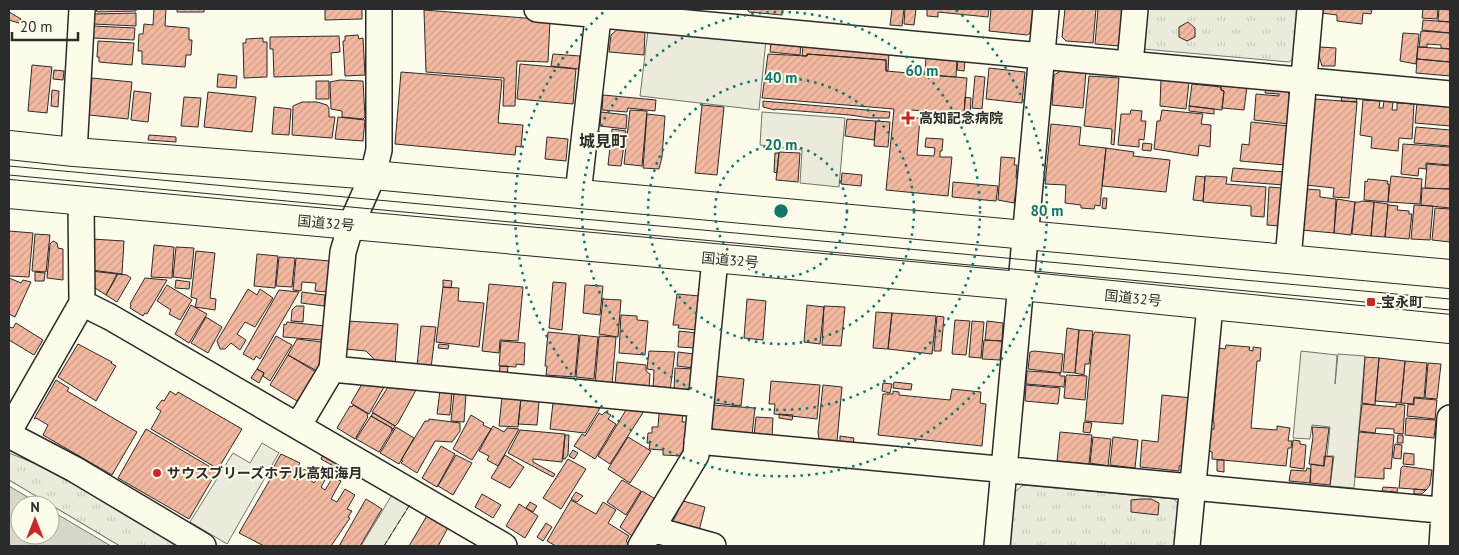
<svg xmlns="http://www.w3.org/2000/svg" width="1459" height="555" font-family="'PT Sans','Noto Sans JP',sans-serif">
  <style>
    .park { fill: url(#park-tufts); stroke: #74746e }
    .parking { fill: #eceadb; stroke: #74746e }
    .water { fill: #d8d7c9; stroke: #74746e }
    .pier { fill: #fdfbea; stroke: #74746e }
    .building { fill: url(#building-hatch); stroke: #2b2b2b }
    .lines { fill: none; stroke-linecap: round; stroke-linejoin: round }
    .minor-casing { stroke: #2b2b2b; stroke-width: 28 }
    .highway-casing { stroke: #2b2b2b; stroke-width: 30 }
    .minor { stroke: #fdfbea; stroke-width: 25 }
    .highway { stroke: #fdfbea; stroke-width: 28 }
    .tram { stroke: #2b2b2b; stroke-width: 1 }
    .fence { stroke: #2b2b2b; stroke-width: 1; stroke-dasharray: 6 2.5; stroke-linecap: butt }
    .ring { fill: none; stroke: #0f766e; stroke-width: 2.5; stroke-dasharray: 2.5 5 }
    .poi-dot { fill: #c62828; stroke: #fdfbea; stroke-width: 2 }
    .labels { text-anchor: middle; stroke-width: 4; stroke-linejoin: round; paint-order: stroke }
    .poi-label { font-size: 14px; font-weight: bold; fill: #2b2b2b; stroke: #fdfbea; text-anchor: start }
    .street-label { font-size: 14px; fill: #2b2b2b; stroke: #fdfbea }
    .quarter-label { font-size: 16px; font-weight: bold; fill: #2b2b2b; stroke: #fdfbea }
    .centre { fill: #0f766e; stroke: #fdfbea; stroke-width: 2.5 }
    .ring-label { font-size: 15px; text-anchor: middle; font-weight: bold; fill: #0f766e; stroke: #fdfbea; stroke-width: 4; stroke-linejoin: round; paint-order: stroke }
  </style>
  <defs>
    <pattern id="park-tufts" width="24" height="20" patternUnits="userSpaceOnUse" patternTransform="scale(1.25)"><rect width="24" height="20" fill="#ecebdb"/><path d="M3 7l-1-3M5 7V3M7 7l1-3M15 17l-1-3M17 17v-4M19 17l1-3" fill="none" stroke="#cbcabc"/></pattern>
    <pattern id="building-hatch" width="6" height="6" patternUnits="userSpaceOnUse" patternTransform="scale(1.25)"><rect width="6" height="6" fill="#f2b8a0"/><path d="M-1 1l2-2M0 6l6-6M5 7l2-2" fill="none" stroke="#d09e8a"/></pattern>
  </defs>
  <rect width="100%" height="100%" fill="#fdfbea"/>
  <path class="park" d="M 1142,9 L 1300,9 L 1296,57 L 1289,62 L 1143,49 Z
    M 9,453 L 61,474 L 186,546 L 120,546 L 9,480 Z
    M 1023,485 L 1174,499 L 1181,507 L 1178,546 L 1010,546 L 1015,492 Z"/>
  <path class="parking" d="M 648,30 L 766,40 L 759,110 L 640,96 Z
    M 762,112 L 845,118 L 839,187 L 800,183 L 802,150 L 760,145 Z
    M 1301,351 L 1337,355 L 1335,384 L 1338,354 L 1365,356 L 1354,488 L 1330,486 L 1334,456 L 1327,456 L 1330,427 L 1312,425 L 1310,439 L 1293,438 Z
    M 262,443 L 279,453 L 227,544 L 190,522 L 233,453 L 250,463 Z
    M 395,490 L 412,501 L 384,546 L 361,546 Z"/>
  <path class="water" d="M 9,480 L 49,505 L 20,505 L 20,535 L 50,535 L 50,505 L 116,546 L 9,546 Z"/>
  <path class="pier" d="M 9,480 L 118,545 L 118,546 L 111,546 L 50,510 L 50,505 L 41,505 L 9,486 Z"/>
  <path class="building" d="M 96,9 L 136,9 L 136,11 L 97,12 Z
    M 154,9 L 166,9 L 165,26 L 189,28 L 189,40 L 192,40 L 191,55 L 186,55 L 185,67 L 142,64 L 142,51 L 138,51 L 139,34 L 143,34 L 144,24 L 153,25 Z
    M 177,9 L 204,9 L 204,12 L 177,12 Z
    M 325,9 L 362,9 L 362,19 L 325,20 Z
    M 747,9 L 783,9 L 782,15 L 749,12 Z
    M 892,9 L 904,9 L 902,26 L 890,25 Z
    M 905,9 L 916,9 L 914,25 L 904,24 Z
    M 922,9 L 989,9 L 988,17 L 938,12 L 938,17 L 927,16 L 927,9 Z
    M 991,9 L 1033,9 L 1030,33 L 1027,35 L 989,31 Z
    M 1065,9 L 1096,9 L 1093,43 L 1066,41 L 1062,37 Z
    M 1098,9 L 1128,10 L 1120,46 L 1095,44 Z
    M 1322,9 L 1372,9 L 1371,14 L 1363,13 L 1362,24 L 1337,21 L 1337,15 L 1322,13 Z
    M 1423,9 L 1438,9 L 1437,19 L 1422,18 Z
    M 1439,9 L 1450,10 L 1450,22 L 1438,21 Z
    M 424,10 L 550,20 L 548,62 L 517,61 L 515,106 L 503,106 L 504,78 L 426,72 Z
    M 9,12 L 21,19 L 19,23 L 9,20 Z
    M 136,13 L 136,26 L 93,24 L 94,14 Z
    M 1423,20 L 1450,22 L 1450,33 L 1422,30 Z
    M 1188,22 L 1195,28 L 1195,37 L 1187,41 L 1179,37 L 1179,27 Z
    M 93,26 L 135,28 L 134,40 L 93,38 Z
    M 619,28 L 645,31 L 644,55 L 609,52 L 611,35 Z
    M 1421,31 L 1450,33 L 1450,49 L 1441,48 L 1441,45 L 1427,44 L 1427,47 L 1419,47 Z
    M 1403,33 L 1419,34 L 1416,64 L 1400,61 Z
    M 358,35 L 359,39 L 363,38 L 365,75 L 345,76 L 343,41 L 345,41 L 345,36 Z
    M 339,36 L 340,52 L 331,53 L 332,75 L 274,77 L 273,49 L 270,49 L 270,37 Z
    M 263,38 L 263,42 L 267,42 L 267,77 L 244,78 L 243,43 L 246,43 L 246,39 Z
    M 98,41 L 134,43 L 132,65 L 99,62 L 99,57 L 97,57 Z
    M 771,42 L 801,44 L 800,55 L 770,52 Z
    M 803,45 L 889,53 L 888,71 L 886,71 L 886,60 L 807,54 L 807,56 L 802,56 Z
    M 1320,47 L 1336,48 L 1335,66 L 1322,66 L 1319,56 Z
    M 1418,47 L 1450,49 L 1450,62 L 1417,59 Z
    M 553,54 L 580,56 L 579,69 L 551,66 Z
    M 768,54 L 807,56 L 807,54 L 886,60 L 886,71 L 967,78 L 964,114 L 911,110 L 910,118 L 920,118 L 917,155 L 934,156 L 935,148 L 925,147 L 926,138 L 943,139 L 942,151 L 940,151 L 940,157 L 952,157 L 948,196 L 886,190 L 894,109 L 762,98 Z
    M 926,56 L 957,59 L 956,77 L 925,75 Z
    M 1417,59 L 1450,62 L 1450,76 L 1416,73 Z
    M 958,60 L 965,61 L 964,71 L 957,70 Z
    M 520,64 L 576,69 L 573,104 L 517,99 Z
    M 32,65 L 52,67 L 47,113 L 28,111 Z
    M 989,68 L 1025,72 L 1022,103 L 986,99 Z
    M 54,70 L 64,71 L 63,80 L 53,79 Z
    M 1062,70 L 1086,71 L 1083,108 L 1052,105 L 1054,75 Z
    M 401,72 L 502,80 L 498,123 L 523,125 L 521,147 L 516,146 L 515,155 L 395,144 Z
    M 218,74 L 237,76 L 236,88 L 217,87 Z
    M 975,76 L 985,77 L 982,109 L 972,108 Z
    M 1089,76 L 1119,78 L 1114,145 L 1111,144 L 1112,129 L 1084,126 Z
    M 92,78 L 132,82 L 128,119 L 89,115 Z
    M 1161,79 L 1189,82 L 1186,109 L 1160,106 Z
    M 340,80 L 363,81 L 365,117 L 363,119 L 342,117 L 342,111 L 331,109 L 330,82 Z
    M 316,81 L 329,81 L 329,99 L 316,99 Z
    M 1192,84 L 1221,87 L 1221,90 L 1224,91 L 1222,110 L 1189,106 Z
    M 1221,84 L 1247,86 L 1244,110 L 1222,108 L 1224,91 L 1221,90 Z
    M 1266,87 L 1285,89 L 1292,98 L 1289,124 L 1254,120 L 1256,94 L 1279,96 L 1279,94 L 1265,93 Z
    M 52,90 L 59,91 L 58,107 L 51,106 Z
    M 134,91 L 151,93 L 148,122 L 131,120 Z
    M 208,92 L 256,97 L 252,132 L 204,127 Z
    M 603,95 L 656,100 L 655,111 L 628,108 L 627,112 L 602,110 Z
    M 1342,95 L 1356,96 L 1357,102 L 1341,101 Z
    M 184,97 L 201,98 L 198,127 L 181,126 Z
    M 965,97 L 971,98 L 970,117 L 964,116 Z
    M 1314,99 L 1357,102 L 1349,198 L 1333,197 L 1334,188 L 1306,185 Z
    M 1363,100 L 1380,101 L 1379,108 L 1383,108 L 1384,101 L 1389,100 L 1393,103 L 1392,110 L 1397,110 L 1397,103 L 1414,104 L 1412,139 L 1399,138 L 1398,151 L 1371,148 L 1372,137 L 1360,135 Z
    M 763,101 L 890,112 L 889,118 L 870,118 L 850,115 L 775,109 L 775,110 L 763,107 Z
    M 302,102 L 317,102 L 327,105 L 329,108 L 329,117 L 335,117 L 332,138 L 292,135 L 293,106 Z
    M 1417,103 L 1450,105 L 1450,126 L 1415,123 Z
    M 702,105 L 724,107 L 717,175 L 695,173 Z
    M 1189,106 L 1214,109 L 1214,114 L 1189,111 Z
    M 274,107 L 291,109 L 289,135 L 272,134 Z
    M 630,110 L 647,111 L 642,166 L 624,164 Z
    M 1131,110 L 1142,111 L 1141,121 L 1146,121 L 1144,140 L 1139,139 L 1139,147 L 1118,145 L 1121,114 L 1130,114 Z
    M 1162,110 L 1203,114 L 1201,124 L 1211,125 L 1210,147 L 1199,145 L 1198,156 L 1154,149 L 1157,121 L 1160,121 Z
    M 601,112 L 627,115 L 626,129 L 600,126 Z
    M 647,114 L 665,116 L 662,157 L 659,169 L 643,168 Z
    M 924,115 L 935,117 L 934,124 L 923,123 Z
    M 338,117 L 365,120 L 363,141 L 335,139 Z
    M 847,119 L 876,121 L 874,140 L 845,136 Z
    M 876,121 L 890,122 L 888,147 L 874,146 Z
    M 1251,122 L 1289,126 L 1285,165 L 1240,161 L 1242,144 L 1249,145 Z
    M 1051,124 L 1081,127 L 1079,145 L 1106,148 L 1100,206 L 1095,205 L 1094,209 L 1081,208 L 1081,205 L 1065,203 L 1066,185 L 1045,184 Z
    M 1416,127 L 1450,130 L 1450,146 L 1414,143 Z
    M 612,129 L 626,131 L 621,166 L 608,165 Z
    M 149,135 L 176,137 L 176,142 L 148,140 Z
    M 547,137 L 568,139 L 566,161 L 545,159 Z
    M 1143,143 L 1152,144 L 1151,151 L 1142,150 Z
    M 1403,144 L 1450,147 L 1450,165 L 1426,163 L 1426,169 L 1419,168 L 1418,176 L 1401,174 Z
    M 1106,148 L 1134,152 L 1133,156 L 1170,160 L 1166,192 L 1102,186 Z
    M 779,152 L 800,153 L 798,182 L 776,180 Z
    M 775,153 L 779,153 L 777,173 L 774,172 Z
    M 1001,157 L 1015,158 L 1014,165 L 1017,165 L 1016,178 L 1018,178 L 1014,203 L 998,200 Z
    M 1427,164 L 1450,166 L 1450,189 L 1425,188 Z
    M 1233,168 L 1285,172 L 1284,185 L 1231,181 Z
    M 842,173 L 862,175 L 861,186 L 841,184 Z
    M 1196,176 L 1205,177 L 1203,201 L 1193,200 Z
    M 1205,176 L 1227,177 L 1226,184 L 1266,187 L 1264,217 L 1251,216 L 1251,206 L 1203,202 Z
    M 1391,176 L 1422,179 L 1420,204 L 1388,202 Z
    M 1368,179 L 1388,181 L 1387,184 L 1389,184 L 1388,202 L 1364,200 L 1365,181 L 1367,182 Z
    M 953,182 L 998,186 L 996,201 L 952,197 Z
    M 1269,187 L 1282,188 L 1280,226 L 1267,225 Z
    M 1422,188 L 1450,189 L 1450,208 L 1421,205 Z
    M 1305,189 L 1320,190 L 1320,197 L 1336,199 L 1334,233 L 1301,230 Z
    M 1103,198 L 1107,198 L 1106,209 L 1102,208 Z
    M 1337,199 L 1355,202 L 1351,235 L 1334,233 Z
    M 1361,201 L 1374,202 L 1371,236 L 1352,234 L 1355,202 L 1360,202 Z
    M 1374,202 L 1388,204 L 1385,237 L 1371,236 Z
    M 1388,205 L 1398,206 L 1397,210 L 1409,211 L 1409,214 L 1412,214 L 1409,239 L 1385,237 Z
    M 1414,205 L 1433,206 L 1430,240 L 1411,239 Z
    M 1435,208 L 1450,209 L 1450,242 L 1432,240 Z
    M 9,231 L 33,233 L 29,277 L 9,276 Z
    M 35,234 L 50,235 L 46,272 L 32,271 Z
    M 92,239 L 124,241 L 122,274 L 91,270 Z
    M 53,241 L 57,243 L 58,248 L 63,249 L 63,280 L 47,278 L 50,244 Z
    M 154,245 L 174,247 L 172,278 L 151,277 Z
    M 176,247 L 194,248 L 191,279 L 173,277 Z
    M 196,251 L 215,253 L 210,298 L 216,299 L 215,310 L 195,307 L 197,299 L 191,297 Z
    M 257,254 L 278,256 L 275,288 L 254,286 Z
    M 279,257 L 295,258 L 292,287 L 276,286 Z
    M 296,258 L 330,261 L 327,292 L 315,291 L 316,283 L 302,282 L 301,291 L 293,290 Z
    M 91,271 L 117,274 L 106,295 L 95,288 L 91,279 Z
    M 35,272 L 45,273 L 44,281 L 35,281 Z
    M 118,274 L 127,275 L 131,278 L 117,302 L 106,295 Z
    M 9,278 L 21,283 L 23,280 L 31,282 L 15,317 L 9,314 Z
    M 145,278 L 167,280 L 147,314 L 145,313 L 143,316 L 130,308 L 131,305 L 130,304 Z
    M 176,280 L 190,282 L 189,289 L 175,288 Z
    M 443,280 L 452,281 L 451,288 L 443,287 Z
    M 553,282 L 566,283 L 562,330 L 549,328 Z
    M 489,284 L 523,287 L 518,341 L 500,340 L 499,353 L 482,351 Z
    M 167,285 L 192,300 L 180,320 L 169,314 L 171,310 L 157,301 Z
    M 585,285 L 603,286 L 600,315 L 583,313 Z
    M 443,287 L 459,288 L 458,301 L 484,303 L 479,347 L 436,342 Z
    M 248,289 L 257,295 L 260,289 L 273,298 L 255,327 L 245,322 L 237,334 L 246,340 L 240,350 L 231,343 L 225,349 L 220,349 L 217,341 Z
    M 279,290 L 299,292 L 260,359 L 256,356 L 254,360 L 243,354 Z
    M 302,292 L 325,295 L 324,306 L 301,303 Z
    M 677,294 L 700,296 L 696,330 L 678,328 L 679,325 L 673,325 Z
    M 603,299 L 621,300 L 618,337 L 599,334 Z
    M 747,299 L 766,301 L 763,340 L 744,338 Z
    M 191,305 L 207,314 L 189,343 L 175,334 Z
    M 807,305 L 824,307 L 820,344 L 804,342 Z
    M 296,306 L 304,306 L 303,322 L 291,321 L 292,310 Z
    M 824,306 L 845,307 L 841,346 L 822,345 Z
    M 876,312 L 892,313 L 888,349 L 873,348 Z
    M 892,313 L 936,316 L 932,354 L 888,349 Z
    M 621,315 L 637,316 L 637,320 L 648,321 L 645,355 L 619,353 Z
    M 937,316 L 944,317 L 941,351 L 934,351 Z
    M 206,317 L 222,327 L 208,353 L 191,343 Z
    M 955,320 L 970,321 L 966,355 L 952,354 Z
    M 347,321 L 398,324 L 395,365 L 377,362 L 366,351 L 345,349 Z
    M 972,321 L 984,322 L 981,358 L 969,357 Z
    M 987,321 L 1003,323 L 1002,341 L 985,340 Z
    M 287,322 L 325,326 L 323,340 L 283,337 L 284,324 L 286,325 Z
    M 16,323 L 43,340 L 34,355 L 9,340 L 9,327 L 13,328 Z
    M 421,326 L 436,327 L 431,368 L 417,366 Z
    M 1067,328 L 1079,330 L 1075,373 L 1063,372 Z
    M 1079,330 L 1093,331 L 1089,364 L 1085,364 L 1084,375 L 1075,373 Z
    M 679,331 L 697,333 L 695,348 L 678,347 Z
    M 548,332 L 579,335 L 575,377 L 546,375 L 547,366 L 545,366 Z
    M 1095,332 L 1130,335 L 1123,424 L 1085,421 L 1093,336 Z
    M 580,335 L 598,337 L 594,379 L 576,377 Z
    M 276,336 L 292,345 L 270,381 L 263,376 L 264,373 L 257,369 Z
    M 599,336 L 616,337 L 612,385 L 595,383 Z
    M 297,339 L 322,342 L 320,366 L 317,371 L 288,355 Z
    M 984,340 L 1002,341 L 1000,360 L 982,359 Z
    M 501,341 L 525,343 L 524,365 L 516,364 L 516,367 L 499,366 Z
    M 78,344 L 112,362 L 111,363 L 116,366 L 96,401 L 58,377 Z
    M 439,344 L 449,345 L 448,349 L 438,348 Z
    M 1226,345 L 1250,347 L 1249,350 L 1253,351 L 1253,347 L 1261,348 L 1260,361 L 1257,361 L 1251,428 L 1277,430 L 1277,426 L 1290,428 L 1288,441 L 1292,441 L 1291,448 L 1288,448 L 1286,466 L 1212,459 L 1212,452 L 1209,451 L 1211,429 L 1214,429 L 1214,422 L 1213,422 L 1219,348 L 1225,349 Z
    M 649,351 L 675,352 L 670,391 L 653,390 L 654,370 L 647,369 Z
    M 1034,351 L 1063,354 L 1061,373 L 1028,369 L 1030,352 Z
    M 678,352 L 694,354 L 693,368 L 677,366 Z
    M 288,355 L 316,372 L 297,401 L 270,385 Z
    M 1365,357 L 1379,358 L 1375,405 L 1362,403 Z
    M 1379,358 L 1405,361 L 1401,403 L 1375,401 Z
    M 1405,361 L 1427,363 L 1424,398 L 1414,397 L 1413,404 L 1401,403 Z
    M 617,362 L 646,365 L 646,371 L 650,374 L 649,387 L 615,384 Z
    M 1428,363 L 1441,364 L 1437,399 L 1425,398 Z
    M 500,366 L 508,366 L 507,376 L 499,375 Z
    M 675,368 L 693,369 L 692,386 L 684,391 L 674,390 Z
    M 257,369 L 264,373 L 259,383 L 251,378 Z
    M 1027,371 L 1060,373 L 1060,376 L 1065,376 L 1064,387 L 1026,384 Z
    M 1067,375 L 1087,376 L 1085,400 L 1064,398 L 1066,376 Z
    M 716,376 L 744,379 L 741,406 L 713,403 Z
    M 56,380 L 69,388 L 67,391 L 137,432 L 112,475 L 43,435 L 48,425 L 36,418 L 34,419 Z
    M 771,381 L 820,385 L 817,419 L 774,414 L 775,404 L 769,404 Z
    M 894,382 L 912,384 L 911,390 L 893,388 Z
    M 883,383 L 892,384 L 890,393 L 882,391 Z
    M 362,384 L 384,387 L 369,414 L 351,403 Z
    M 823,385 L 842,387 L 837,441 L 819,439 L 818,432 Z
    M 1026,385 L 1060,388 L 1058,404 L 1025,401 Z
    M 388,387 L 416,390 L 398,423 L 395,426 L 372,412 Z
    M 952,389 L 981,392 L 980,403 L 986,404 L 982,446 L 878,435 L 883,394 L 893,394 L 893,391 L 899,392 L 899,395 L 950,400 Z
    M 440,390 L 452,392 L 450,415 L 437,414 Z
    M 170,391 L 176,395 L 178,392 L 242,429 L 218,469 L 151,429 L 161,411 L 156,408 L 162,400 L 164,401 Z
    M 454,393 L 466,394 L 464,422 L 451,421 Z
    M 1162,395 L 1192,398 L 1185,465 L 1179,466 L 1179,471 L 1140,467 L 1142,440 L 1158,442 Z
    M 502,397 L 521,398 L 518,427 L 499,426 Z
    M 1414,398 L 1437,400 L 1435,419 L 1407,416 L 1408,404 L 1414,405 Z
    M 521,399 L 539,401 L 537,425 L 518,424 Z
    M 553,403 L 600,408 L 585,433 L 550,429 Z
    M 1362,404 L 1396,407 L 1396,404 L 1405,405 L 1403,434 L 1394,433 L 1394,429 L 1376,428 L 1375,433 L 1359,431 Z
    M 353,405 L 368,414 L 367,416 L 368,417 L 355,439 L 337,428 L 350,406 L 352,407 Z
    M 712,405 L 755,408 L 752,435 L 716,432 L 711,426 Z
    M 626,410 L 644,411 L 610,464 L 598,456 Z
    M 605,412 L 611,415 L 608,419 L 616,424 L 595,459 L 574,446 L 582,434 L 585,436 L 599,413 L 602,415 Z
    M 373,413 L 395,426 L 392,431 L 392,428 L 371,416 Z
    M 661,413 L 683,414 L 682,422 L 688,422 L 686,452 L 683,456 L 663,455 L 663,450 L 649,449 L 650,443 L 647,443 L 648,433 L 652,433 L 652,427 L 658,427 L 659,414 Z
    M 779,414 L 793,415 L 792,420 L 779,418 Z
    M 471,415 L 484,423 L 483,425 L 491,429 L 472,460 L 453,449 Z
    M 371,416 L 392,428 L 392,431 L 379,452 L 356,439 Z
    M 756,417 L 773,418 L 772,437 L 754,435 Z
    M 1406,418 L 1436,420 L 1434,438 L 1405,435 Z
    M 429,419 L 460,423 L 460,431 L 452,442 L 435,441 L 417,473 L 401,463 L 403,461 L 401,460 L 425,421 L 429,421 Z
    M 1084,422 L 1092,423 L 1090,433 L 1083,432 Z
    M 493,426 L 504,432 L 507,428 L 519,429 L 498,466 L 487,460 L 489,456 L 479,451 Z
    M 396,427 L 414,438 L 399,464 L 380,453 Z
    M 1312,427 L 1329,428 L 1324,466 L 1309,464 L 1313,437 Z
    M 146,429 L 217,471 L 189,519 L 118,478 Z
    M 520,430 L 565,434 L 562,462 L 533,459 L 533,462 L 555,474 L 553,477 L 508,453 Z
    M 1060,432 L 1092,435 L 1089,464 L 1057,461 Z
    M 1359,432 L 1394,435 L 1391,469 L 1384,468 L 1384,479 L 1355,477 Z
    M 565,435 L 569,435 L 568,455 L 565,459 L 563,459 Z
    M 1398,435 L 1403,435 L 1403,443 L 1397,443 Z
    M 840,436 L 854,438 L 853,445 L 840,444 Z
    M 628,437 L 651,451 L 630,483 L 608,469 Z
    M 1093,437 L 1111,439 L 1108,466 L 1090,463 Z
    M 1113,437 L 1138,440 L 1135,468 L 1110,465 Z
    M 1293,440 L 1300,441 L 1300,444 L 1306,445 L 1304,469 L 1290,467 Z
    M 1395,444 L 1402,445 L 1401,459 L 1393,458 Z
    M 441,446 L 455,454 L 437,487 L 422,478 Z
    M 573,450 L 578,453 L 574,459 L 569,456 Z
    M 324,453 L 339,462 L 335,467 L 321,459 Z
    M 1404,453 L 1414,454 L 1414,465 L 1403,464 Z
    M 281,454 L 300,463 L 292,477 L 297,480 L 304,469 L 313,474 L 310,480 L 314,483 L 318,477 L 325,480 L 321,487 L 325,490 L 333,477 L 341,481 L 331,499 L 337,502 L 345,489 L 355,495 L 347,509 L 352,511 L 348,517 L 350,518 L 331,546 L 264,546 L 239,533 L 275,471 L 272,470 Z
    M 456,455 L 472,463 L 453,495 L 438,486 Z
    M 505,455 L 524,467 L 510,488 L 491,478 Z
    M 1324,456 L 1333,457 L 1330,485 L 1310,483 L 1311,464 L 1324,466 Z
    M 568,459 L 586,469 L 561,509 L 543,498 Z
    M 1217,460 L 1224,460 L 1224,472 L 1217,471 Z
    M 1403,466 L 1432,470 L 1430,485 L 1426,490 L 1399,488 L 1401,468 Z
    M 1307,468 L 1311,469 L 1310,483 L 1289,481 L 1291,470 L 1306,471 Z
    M 622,480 L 641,491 L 626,515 L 607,502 Z
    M 1383,487 L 1398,488 L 1397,492 L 1382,491 Z
    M 1414,489 L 1426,490 L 1422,494 L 1414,494 Z
    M 642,491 L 657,500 L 632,536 L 620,527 Z
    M 576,492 L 583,496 L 577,502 L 571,499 Z
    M 482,494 L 501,505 L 493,518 L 475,507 Z
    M 366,499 L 382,509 L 360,546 L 339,546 Z
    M 1141,499 L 1151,499 L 1159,503 L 1158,515 L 1131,512 L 1131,500 Z
    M 571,500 L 596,514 L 603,502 L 616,510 L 608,523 L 629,536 L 626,541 L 628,543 L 627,546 L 556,546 L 547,541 Z
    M 683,501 L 705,507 L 699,531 L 671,525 Z
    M 530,502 L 537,506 L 533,512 L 526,508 Z
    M 519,504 L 538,516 L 525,538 L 506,526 Z
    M 428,514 L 449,526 L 438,546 L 409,546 Z
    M 546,523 L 552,527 L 543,541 L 537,537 Z"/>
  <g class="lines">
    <defs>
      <path id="minor" d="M 537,9 L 1450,94
        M 1130,64 L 1135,9
        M 74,152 L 82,9
        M 578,194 L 599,9
        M 1288,259 L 1310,9
        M 82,303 L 110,317 L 504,546
        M 332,369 L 701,404
        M 298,426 L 332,369 L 343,252 L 351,225 L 373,175 L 379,150 L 379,9
        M 9,431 L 82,303 L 81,201
        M 9,435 L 74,469 L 203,546
        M 697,441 L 1450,511
        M 652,529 L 713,546
        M 641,546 L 696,455 L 715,259
        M 997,546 L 1046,9
        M 1187,546 L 1210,306
        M 1442,546 L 1450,418"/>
      <path id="highway" d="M 9,145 L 74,152 L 373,175 L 1450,274
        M 9,194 L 1021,286 L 1450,329"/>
    </defs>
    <use href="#minor" class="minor-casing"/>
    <use href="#highway" class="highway-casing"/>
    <use href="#minor" class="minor"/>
    <use href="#highway" class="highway"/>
    <path class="tram" d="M 9,166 L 1450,299
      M 9,175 L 1450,310"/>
    <path class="fence" d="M 384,546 L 411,503"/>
  </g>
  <g class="ring">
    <circle cx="781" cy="211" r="66"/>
    <circle cx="781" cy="211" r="133"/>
    <circle cx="781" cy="211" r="199"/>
    <path d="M956 10A266 266 0 1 1 606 10"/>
  </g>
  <g class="poi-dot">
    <path d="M905.5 110.5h5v5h5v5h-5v5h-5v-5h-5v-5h5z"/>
    <rect x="1366" y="297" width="10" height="10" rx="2.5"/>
    <circle cx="157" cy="473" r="5"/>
  </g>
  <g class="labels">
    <g class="poi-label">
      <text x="919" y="123">高知記念病院</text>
      <text x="1381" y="307">宝永町</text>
      <text x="167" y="478">サウスブリーズホテル高知海月</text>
    </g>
    <g class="street-label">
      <text transform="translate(326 223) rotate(5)" y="5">国道32号</text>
      <text transform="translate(730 260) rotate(5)" y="5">国道32号</text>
      <text transform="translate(1133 298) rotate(6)" y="5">国道32号</text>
    </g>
    <g class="quarter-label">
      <text x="603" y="147">城見町</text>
    </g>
  </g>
  <circle cx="781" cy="211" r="8" class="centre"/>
  <g class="ring-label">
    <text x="922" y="76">60 m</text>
    <text x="781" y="83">40 m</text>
    <text x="781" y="150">20 m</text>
    <text x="1047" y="216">80 m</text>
  </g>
  <rect width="1459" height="555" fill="none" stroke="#2b2b2b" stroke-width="20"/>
  <g transform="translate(35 520)"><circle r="24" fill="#fdfbea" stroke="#a9a89e"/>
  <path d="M0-4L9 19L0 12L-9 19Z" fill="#c62828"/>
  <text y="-8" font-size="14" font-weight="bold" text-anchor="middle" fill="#2b2b2b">N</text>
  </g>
  <path d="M12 32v8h66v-8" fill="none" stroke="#2b2b2b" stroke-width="2.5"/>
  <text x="20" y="32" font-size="15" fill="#2b2b2b" stroke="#fdfbea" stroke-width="4" paint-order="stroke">20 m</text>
</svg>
